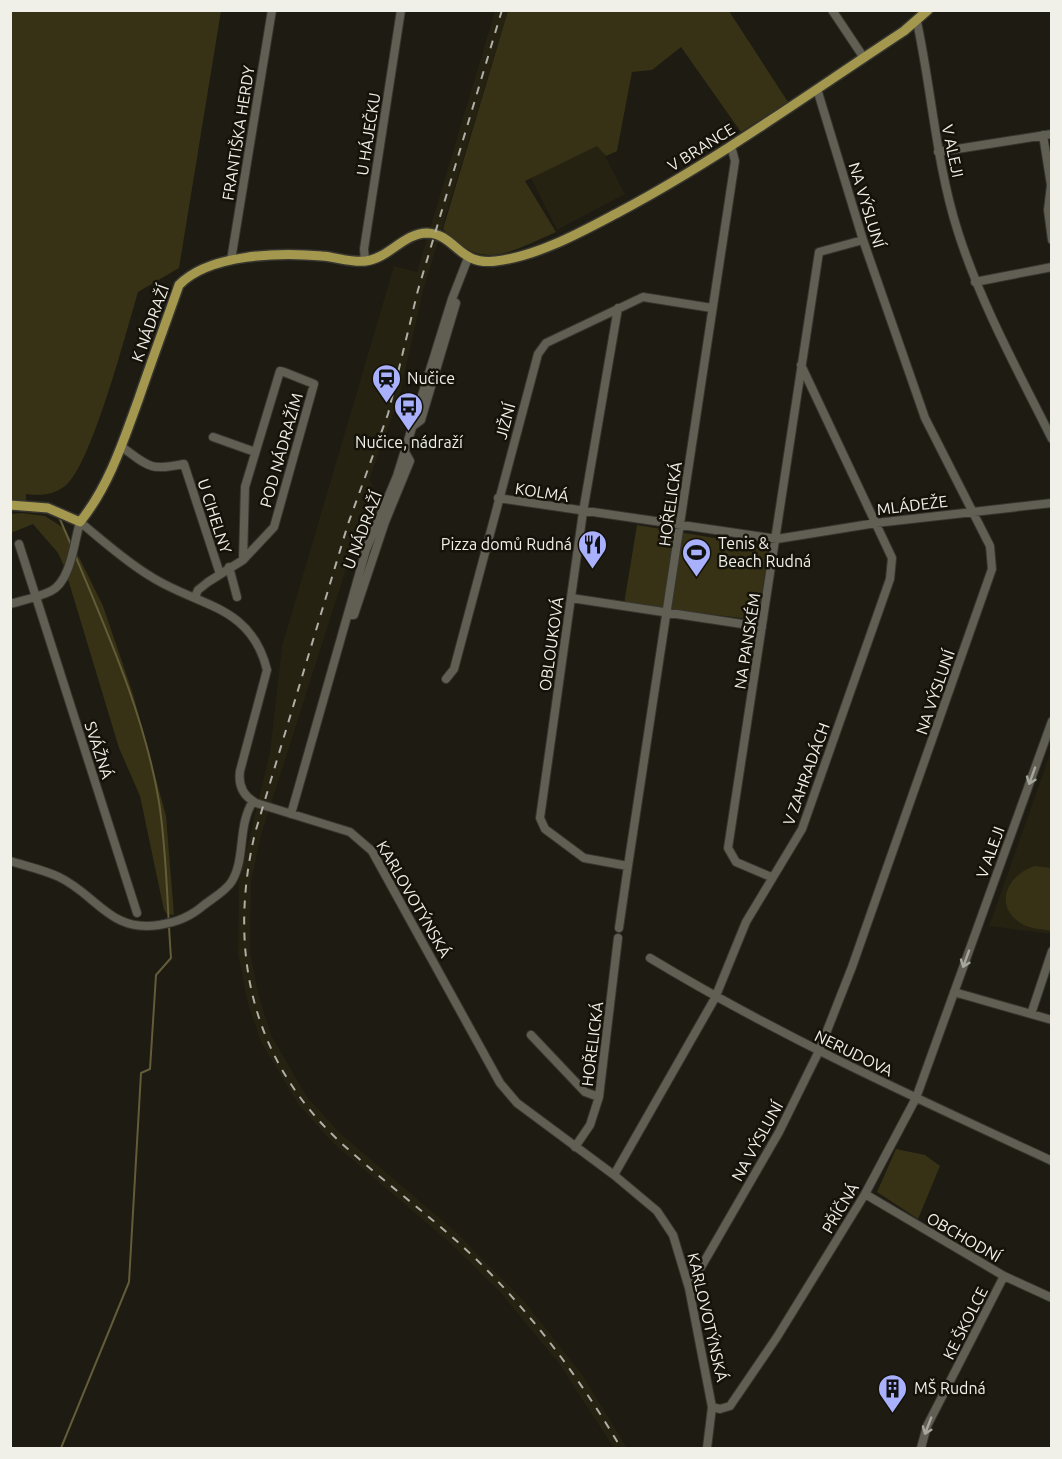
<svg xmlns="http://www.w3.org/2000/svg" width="1062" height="1459" font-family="Ubuntu,sans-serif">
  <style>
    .built { fill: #252212 }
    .green { fill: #373216 }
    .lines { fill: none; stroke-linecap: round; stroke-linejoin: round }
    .stream { stroke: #625c39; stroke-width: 2 }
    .minor-casing { stroke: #36352f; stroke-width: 10 }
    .major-casing { stroke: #36352f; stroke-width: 12 }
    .minor { stroke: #615f54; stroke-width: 8 }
    .major { stroke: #a4974e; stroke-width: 9 }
    .rail { stroke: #b0afa7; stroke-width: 2; stroke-dasharray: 8 8; stroke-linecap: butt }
    .oneway { stroke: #a8a79e }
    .labels { text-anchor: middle; stroke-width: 5; stroke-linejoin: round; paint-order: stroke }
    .street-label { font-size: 16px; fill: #f0efe8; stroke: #141209 }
    .poi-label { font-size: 16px; fill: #f0efe8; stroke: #141209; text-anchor: start }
  </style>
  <rect width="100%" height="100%" fill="#1d1b12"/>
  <path class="built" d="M 495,11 L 508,11 L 423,291 L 399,398 L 369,480 L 373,485 L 261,835 L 251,882 L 250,952 L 259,997 L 272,1037 L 307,1097 L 342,1135 L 457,1233 L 525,1302 L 583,1376 L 627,1448 L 614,1448 L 558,1362 L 499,1291 L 449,1242 L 334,1144 L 298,1104 L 261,1042 L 247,1000 L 238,953 L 239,881 L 270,752 L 282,646 L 394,266 L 417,272 Z
    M 597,141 L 625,194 L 557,230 L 531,178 Z
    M 1051,751 L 1051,934 L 989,926 L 1014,856 Z"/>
  <path class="green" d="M 11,11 L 221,11 L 179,268 L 138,292 C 127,329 91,467 65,486 C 53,495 41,496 26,494 L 26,500 L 11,501 Z
    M 508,11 L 729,11 L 788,102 L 741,132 L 681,47 L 652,70 L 632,72 L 617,151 L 606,156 L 597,146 L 525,181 L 556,232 C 509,252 483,273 443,229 Z
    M 22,513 L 45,516 L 65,529 L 103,606 L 133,694 L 166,816 L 174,915 L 167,914 L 164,910 L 140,796 L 119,748 L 64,566 L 58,553 L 33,524 L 11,533 L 11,514 Z
    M 637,525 L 769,547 L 758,620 L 624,604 Z
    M 1035,866 L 1051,868 L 1051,931 C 1043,929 1031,929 1024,925 C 992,908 1006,875 1035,866 Z
    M 896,1149 L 925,1155 L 940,1166 L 918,1219 L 877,1192 Z"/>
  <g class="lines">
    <path class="stream" d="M 59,517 L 72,547
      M 61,1448 L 129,1282 L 141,1073 L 150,1069 L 156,975 L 171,958 C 167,906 167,853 159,802 C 145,717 108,634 75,555"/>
    <defs>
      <path id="minor" d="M 832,10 L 864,58
        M 917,22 C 932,92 936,163 958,232 C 981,304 1018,371 1052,439
        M 1043,135 L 1051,185 L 1048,210 L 1052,240
        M 938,152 L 1052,134
        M 231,260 L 272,10
        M 365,261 L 364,249 L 401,10
        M 975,282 L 1052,267
        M 618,308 L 583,512 L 540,818 L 545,829 L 584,858 L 628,866 L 619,928
        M 413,426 L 421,420 L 456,303 L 452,299
        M 213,437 L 255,452
        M 122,447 C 149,467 150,471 184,464 L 220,574
        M 498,498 L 777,539 L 876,523 L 1052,503
        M 19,544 L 137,913
        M 229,567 L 237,597
        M 195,597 L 198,590 L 208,582 L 243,560 L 274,527 L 314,384 L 284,372 L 280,371 L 245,487 L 243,560
        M 571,598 L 762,627
        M 10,604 C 24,600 39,597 51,591 C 71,581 74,542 80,522 C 102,540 125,561 150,576 C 198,607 251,604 267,670 L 240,771 C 238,785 243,796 256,803 L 350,832 L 372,851 L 500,1083 L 517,1103 L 614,1175 L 657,1211 L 673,1235 L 689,1288 L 712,1407 L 707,1448
        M 348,615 L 354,615 L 385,522 L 410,461 L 405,452
        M 446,679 L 454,669 L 538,354 L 546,343 L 643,297 L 712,308
        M 291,814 L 366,550 L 397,476 L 452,299 L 468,258
        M 10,861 C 26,866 44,870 59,877 C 97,895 110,933 159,925 C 177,922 190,917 204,905 C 213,898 226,891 232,881 C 246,857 237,827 253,801
        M 628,866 L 735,161 L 731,146
        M 771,877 L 736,862 L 728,848 L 819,252 L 863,240
        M 650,958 C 779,1036 916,1098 1052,1161
        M 954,992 L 1052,1020
        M 1031,1014 L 1052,951
        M 531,1035 L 585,1092 L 599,1097
        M 575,1147 L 590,1125 L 599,1097 L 618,938
        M 614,1175 L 715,998 L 746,922 L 802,829 L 890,579 L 892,558 L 801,365
        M 865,1194 L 1004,1276 L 1052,1298
        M 689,1288 L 779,1132 L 819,1051 L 852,967 L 992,569 L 990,546 L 925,418 L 863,240 L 817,89
        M 712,1407 L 720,1409 L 730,1406 L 777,1337 L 865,1194 L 916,1098 L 1052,721
        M 921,1448 L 927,1426 L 1004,1276"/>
      <path id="major" d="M 10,505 L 48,508 L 80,522 C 109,486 123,442 139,398 C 152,360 166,322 179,285 C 209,254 280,252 322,256 C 336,257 352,263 366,261 C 389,258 404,233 427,233 C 456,234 458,266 496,261 C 539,256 583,231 621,211 C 720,158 811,92 904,31 L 928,10"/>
    </defs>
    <use href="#minor" class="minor-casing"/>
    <use href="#major" class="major-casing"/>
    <use href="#minor" class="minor"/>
    <use href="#major" class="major"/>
    <path class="rail" d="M 502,10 L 418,290 L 388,414 L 348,524 L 255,833 C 228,948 250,1057 338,1140 C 384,1183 437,1220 482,1265 C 536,1319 582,1382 621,1448"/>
  </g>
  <defs><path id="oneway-shaft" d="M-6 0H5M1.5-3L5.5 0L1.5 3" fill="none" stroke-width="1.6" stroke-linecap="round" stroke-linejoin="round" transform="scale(1.5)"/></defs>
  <g class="oneway">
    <use href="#oneway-shaft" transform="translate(1032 776) rotate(110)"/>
    <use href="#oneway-shaft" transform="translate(966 959) rotate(110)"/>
    <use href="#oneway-shaft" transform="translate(928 1426) rotate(111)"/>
  </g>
  <defs>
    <symbol id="station-pin" viewBox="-11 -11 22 30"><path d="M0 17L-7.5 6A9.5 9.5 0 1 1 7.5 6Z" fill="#a9b0fc" stroke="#141209"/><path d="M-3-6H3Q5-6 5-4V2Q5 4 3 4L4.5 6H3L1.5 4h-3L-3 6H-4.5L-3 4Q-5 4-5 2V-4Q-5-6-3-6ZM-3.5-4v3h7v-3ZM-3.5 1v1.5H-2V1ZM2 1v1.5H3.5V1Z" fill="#111"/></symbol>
    <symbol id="bus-pin" viewBox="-11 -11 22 30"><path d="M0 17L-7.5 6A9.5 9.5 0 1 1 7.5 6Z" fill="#a9b0fc" stroke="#141209"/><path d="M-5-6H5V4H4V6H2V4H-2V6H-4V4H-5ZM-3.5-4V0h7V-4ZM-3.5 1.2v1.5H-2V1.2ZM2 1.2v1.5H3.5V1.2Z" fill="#111"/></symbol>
    <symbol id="restaurant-pin" viewBox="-11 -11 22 30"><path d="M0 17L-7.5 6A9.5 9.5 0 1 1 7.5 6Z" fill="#a9b0fc" stroke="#141209"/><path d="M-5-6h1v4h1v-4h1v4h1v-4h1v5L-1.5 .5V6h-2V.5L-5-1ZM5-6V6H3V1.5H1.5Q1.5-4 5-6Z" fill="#111"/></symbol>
    <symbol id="stadium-pin" viewBox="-11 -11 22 30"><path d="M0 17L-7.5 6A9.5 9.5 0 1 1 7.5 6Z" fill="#a9b0fc" stroke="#141209"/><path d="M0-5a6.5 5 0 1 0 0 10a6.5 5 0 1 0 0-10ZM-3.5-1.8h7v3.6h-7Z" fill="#111"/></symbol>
    <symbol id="building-pin" viewBox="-11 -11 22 30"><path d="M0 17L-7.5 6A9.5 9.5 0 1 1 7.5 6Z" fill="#a9b0fc" stroke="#141209"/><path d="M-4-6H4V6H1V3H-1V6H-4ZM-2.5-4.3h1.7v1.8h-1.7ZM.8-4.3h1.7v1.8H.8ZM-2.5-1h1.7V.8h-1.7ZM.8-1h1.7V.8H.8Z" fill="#111"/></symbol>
  </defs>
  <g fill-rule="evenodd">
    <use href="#station-pin" x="370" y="362" width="33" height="45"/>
    <use href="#bus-pin" x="392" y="390" width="33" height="45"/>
    <use href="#restaurant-pin" x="576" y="528" width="33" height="45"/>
    <use href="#stadium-pin" x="680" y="536" width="33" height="45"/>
    <use href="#building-pin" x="876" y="1372" width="33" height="45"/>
  </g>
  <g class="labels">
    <g class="street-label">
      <text transform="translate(238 133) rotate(-81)" y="6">FRANTIŠKA HERDY</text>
      <text transform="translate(368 134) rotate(-81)" y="6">U HÁJEČKU</text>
      <text transform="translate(701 147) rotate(-32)" y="6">V BRANCE</text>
      <text transform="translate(953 151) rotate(78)" y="6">V ALEJI</text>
      <text transform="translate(867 205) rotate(73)" y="6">NA VÝSLUNÍ</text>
      <text transform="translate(150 323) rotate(-70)" y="6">K NÁDRAŽÍ</text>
      <text transform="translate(505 421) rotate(-75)" y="6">JIŽNÍ</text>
      <text transform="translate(281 450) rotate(-74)" y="6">POD NÁDRAŽÍM</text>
      <text transform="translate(542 492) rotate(9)" y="6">KOLMÁ</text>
      <text transform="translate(670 504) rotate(-82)" y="6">HOŘELICKÁ</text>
      <text transform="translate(912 505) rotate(-7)" y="6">MLÁDEŽE</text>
      <text transform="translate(215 516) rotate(72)" y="6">U CIHELNY</text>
      <text transform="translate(362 530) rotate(-69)" y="6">U NÁDRAŽÍ</text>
      <text transform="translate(747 641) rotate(-81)" y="6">NA PANSKÉM</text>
      <text transform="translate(551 644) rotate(-82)" y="6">OBLOUKOVÁ</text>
      <text transform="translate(935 692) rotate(-71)" y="6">NA VÝSLUNÍ</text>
      <text transform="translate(99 750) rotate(72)" y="6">SVÁŽNÁ</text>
      <text transform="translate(806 774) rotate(-70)" y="6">V ZAHRADÁCH</text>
      <text transform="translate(990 852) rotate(-70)" y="6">V ALEJI</text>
      <text transform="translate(414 899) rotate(60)" y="6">KARLOVOTÝNSKÁ</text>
      <text transform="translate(592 1044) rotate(-83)" y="6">HOŘELICKÁ</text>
      <text transform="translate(854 1053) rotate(26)" y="6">NERUDOVA</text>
      <text transform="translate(757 1141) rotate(-61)" y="6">NA VÝSLUNÍ</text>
      <text transform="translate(840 1208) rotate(-59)" y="6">PŘÍČNÁ</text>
      <text transform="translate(964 1237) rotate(30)" y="6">OBCHODNÍ</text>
      <text transform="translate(708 1317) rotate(77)" y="6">KARLOVOTÝNSKÁ</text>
      <text transform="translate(965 1323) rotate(-63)" y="6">KE ŠKOLCE</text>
    </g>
    <g class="poi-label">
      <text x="407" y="384">Nučice</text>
      <text x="409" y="448" text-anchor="middle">Nučice, nádraží</text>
      <text x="718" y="549">Tenis &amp;<tspan x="718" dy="18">Beach Rudná</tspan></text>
      <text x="572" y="550" text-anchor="end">Pizza domů Rudná</text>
      <text x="914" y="1394">MŠ Rudná</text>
    </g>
  </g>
  <rect width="1062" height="1459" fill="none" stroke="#f0efe8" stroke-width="24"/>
</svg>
